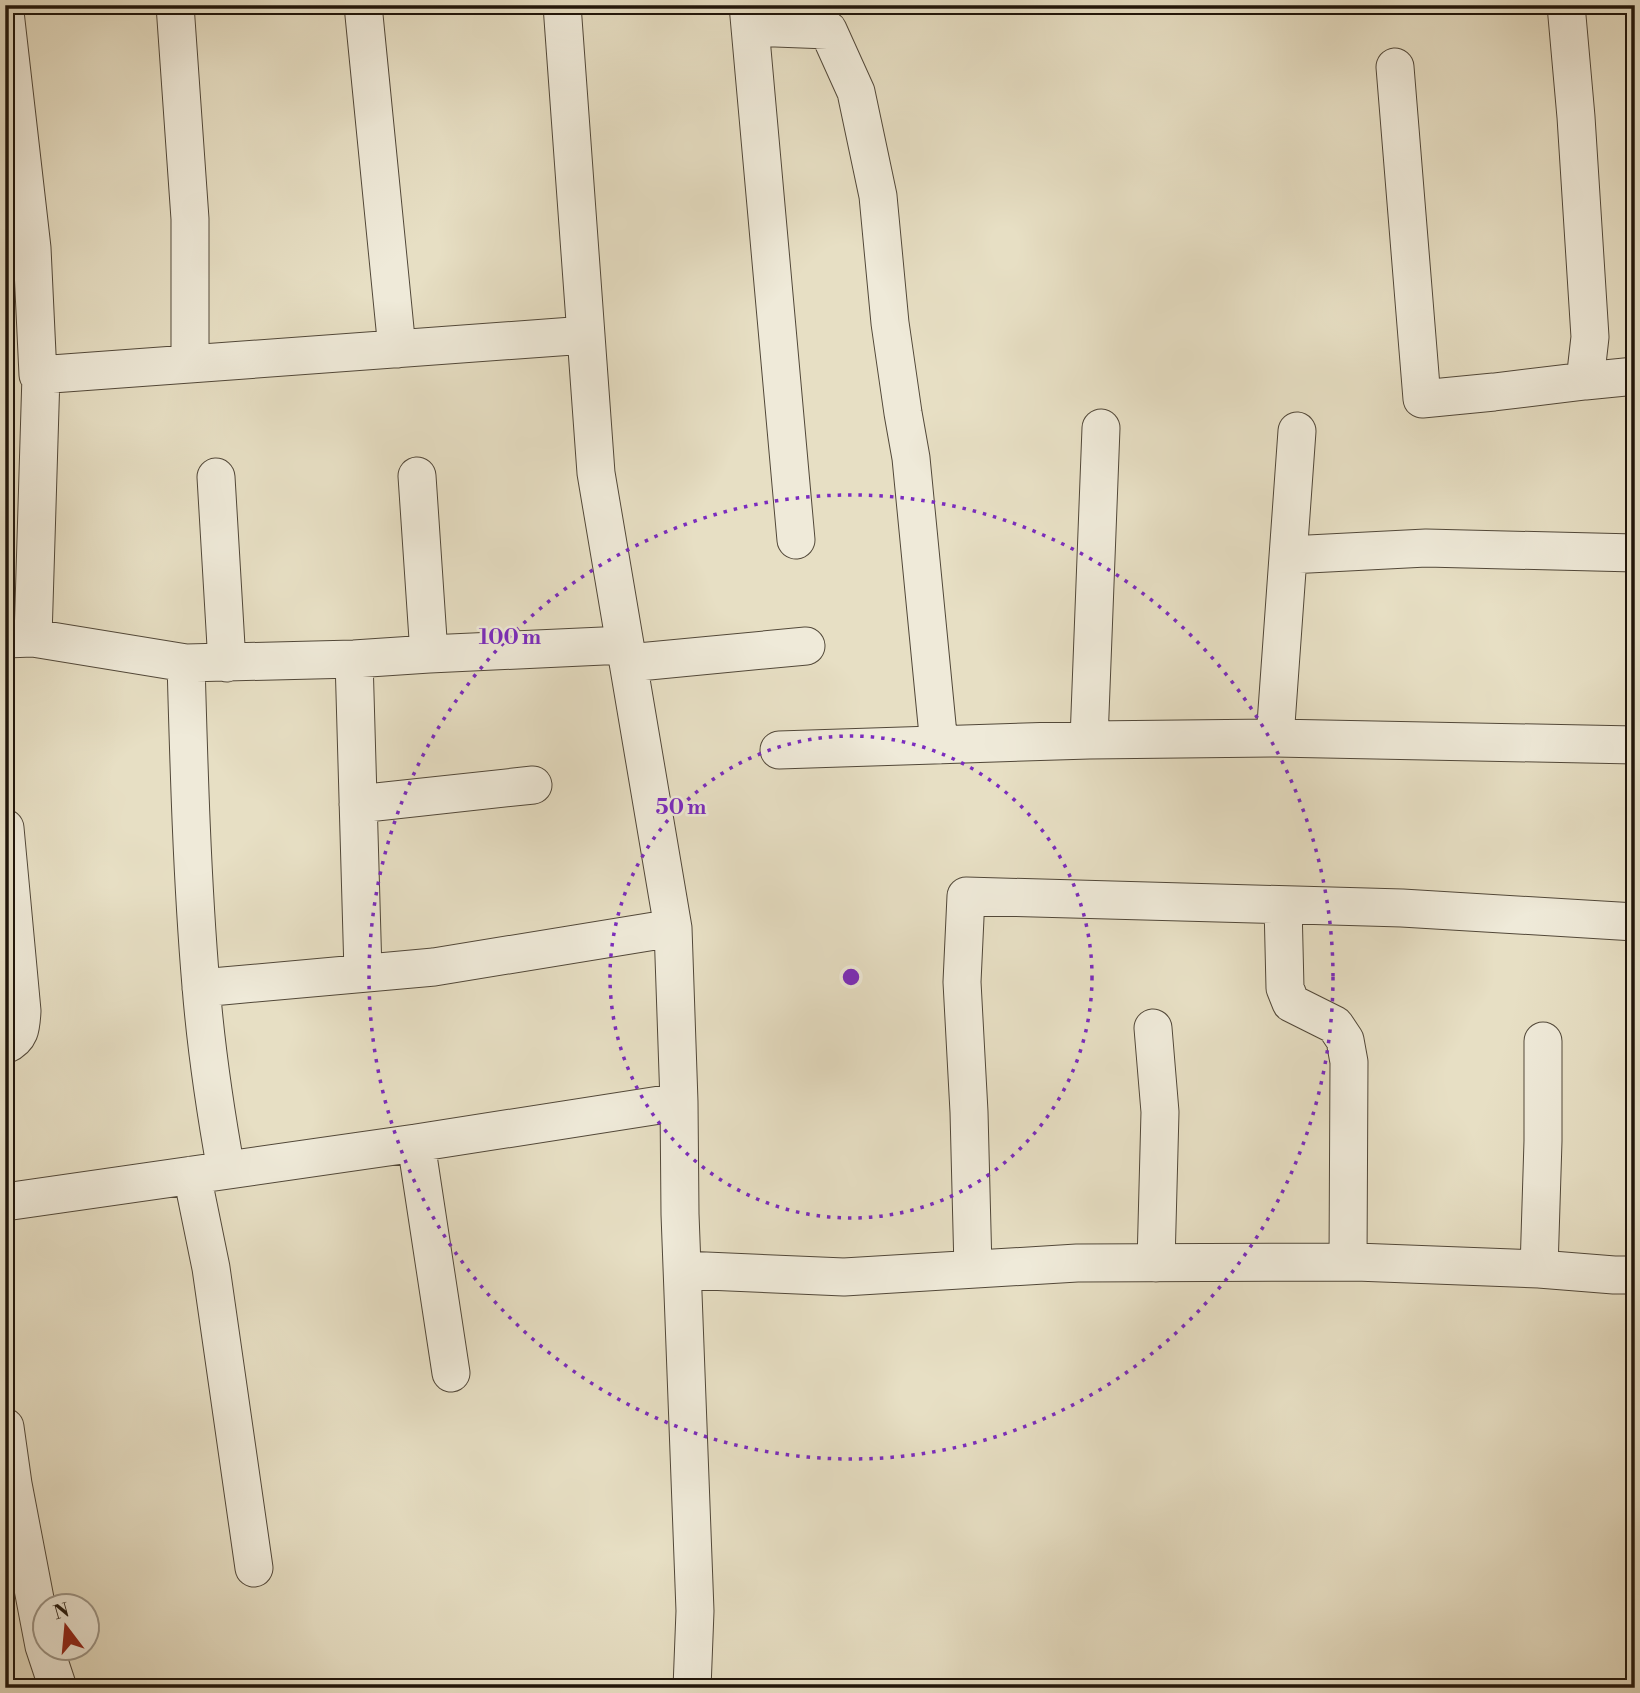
<svg xmlns="http://www.w3.org/2000/svg" width="1640" height="1693" font-family="'Libre Bodoni',serif">
  <style>
    .lines { fill: none; stroke-linecap: round; stroke-linejoin: round }
    .minor-casing { stroke: #524839; stroke-width: 39 }
    .minor { stroke: #efead9; stroke-width: 37 }
    .ring { fill: none; stroke: #7b2cbf; stroke-width: 3.5; stroke-dasharray: 3.5 7 }
    .centre { fill: #7b2cbf; stroke: #efead9; stroke-width: 3.5 }
    .ring-label { font-size: 21px; text-anchor: middle; font-weight: bold; fill: #7b2cbf; stroke: #efead9; stroke-width: 5; stroke-linejoin: round; paint-order: stroke }
  </style>
  <rect width="100%" height="100%" fill="#e7dfc4"/>
  <filter id="stains"><feTurbulence type="fractalNoise" baseFrequency=".00286" numOctaves="4"/><feColorMatrix values="0 0 0 0 .2 0 0 0 0 .09 0 0 0 0 .02 0 0 0 .5 -.17"/></filter>
  <radialGradient id="worn" r=".72"><stop offset=".6" stop-color="#630" stop-opacity="0"/><stop offset="1" stop-color="#630" stop-opacity=".3"/></radialGradient>
  <g class="lines">
    <defs>
      <path id="minor" d="M 175,5 L 190,219 L 190,364
        M 363,5 L 397,349
        M 562,5 L 596,473 L 673,928 L 679,1102 L 680,1214 L 695,1611 L 692,1688
        M 748,5 L 796,540
        M 5,12 L 32,248 L 38,375 L 586,335
        M 750,27 L 828,30 L 856,92 L 878,196 L 890,323 L 903,413 L 911,458 L 939,745
        M 1395,67 L 1422,399 L 1494,392 L 1585,381 L 1590,337 L 1576,117 L 1566,5
        M 1585,381 L 1635,376
        M 417,476 L 429,654
        M 216,477 L 227,663
        M 1289,555 L 1426,548 L 1635,553
        M 33,638 L 41,375
        M 5,639 L 33,638 L 186,663 L 354,659 L 429,654 L 625,645
        M 354,659 L 363,972
        M 186,663 C 189,771 192,879 201,986 C 206,1048 215,1109 226,1170
        M 628,663 L 806,646
        M 1275,738 L 1297,431
        M 1089,740 L 1101,428
        M 779,750 L 1089,740 L 1275,738 L 1635,745
        M 358,804 L 533,785
        M 5,828 L 22,1011 C 21,1027 21,1038 5,1045
        M 1283,905 L 1285,988 L 1291,1003 L 1335,1025 L 1345,1040 L 1349,1062 L 1348,1262
        M 201,988 L 434,967 L 673,928
        M 1153,1028 L 1160,1112 L 1156,1263
        M 416,1143 L 451,1373
        M 192,1175 L 211,1268 L 254,1568
        M 5,1202 L 416,1143 L 679,1102
        M 973,1269 L 969,1112 L 962,982 L 966,896 L 1402,908 L 1635,922
        M 1539,1269 L 1543,1141 L 1543,1041
        M 683,1270 L 844,1277 L 1077,1263 L 1356,1262 L 1539,1269 L 1614,1275 L 1635,1275
        M 5,1427 L 13,1484 L 44,1646 L 57,1685"/>
    </defs>
    <use href="#minor" class="minor-casing"/>
    <use href="#minor" class="minor"/>
  </g>
  <g class="ring">
    <circle cx="851" cy="977" r="241"/>
    <circle cx="851" cy="977" r="482"/>
  </g>
  <circle cx="851" cy="977" r="10" class="centre"/>
  <g class="ring-label">
    <text x="510" y="644">100 m</text>
    <text x="681" y="814">50 m</text>
  </g>
  <rect width="1640" height="1693" fill="none" stroke="#e7dfc4" stroke-width="28"/>
  <rect x="7" y="7" width="1626" height="1679" fill="none" stroke="#21160b" stroke-width="3.5"/>
  <rect x="14" y="14" width="1612" height="1665" fill="none" stroke="#21160b" stroke-width="2"/>
  <g transform="translate(66 1627) rotate(344)"><circle r="33" fill="#efead9" stroke="#9d9587" stroke-width="2"/>
  <path d="M0-5L12 26L0 18L-12 26Z" fill="#8f2418"/>
  <text y="-10" font-size="19" font-weight="bold" text-anchor="middle" fill="#21160b">N</text>
  </g>
  <rect width="100%" height="100%" filter="url(#stains)"/>
  <rect width="100%" height="100%" fill="url(#worn)"/>
</svg>
